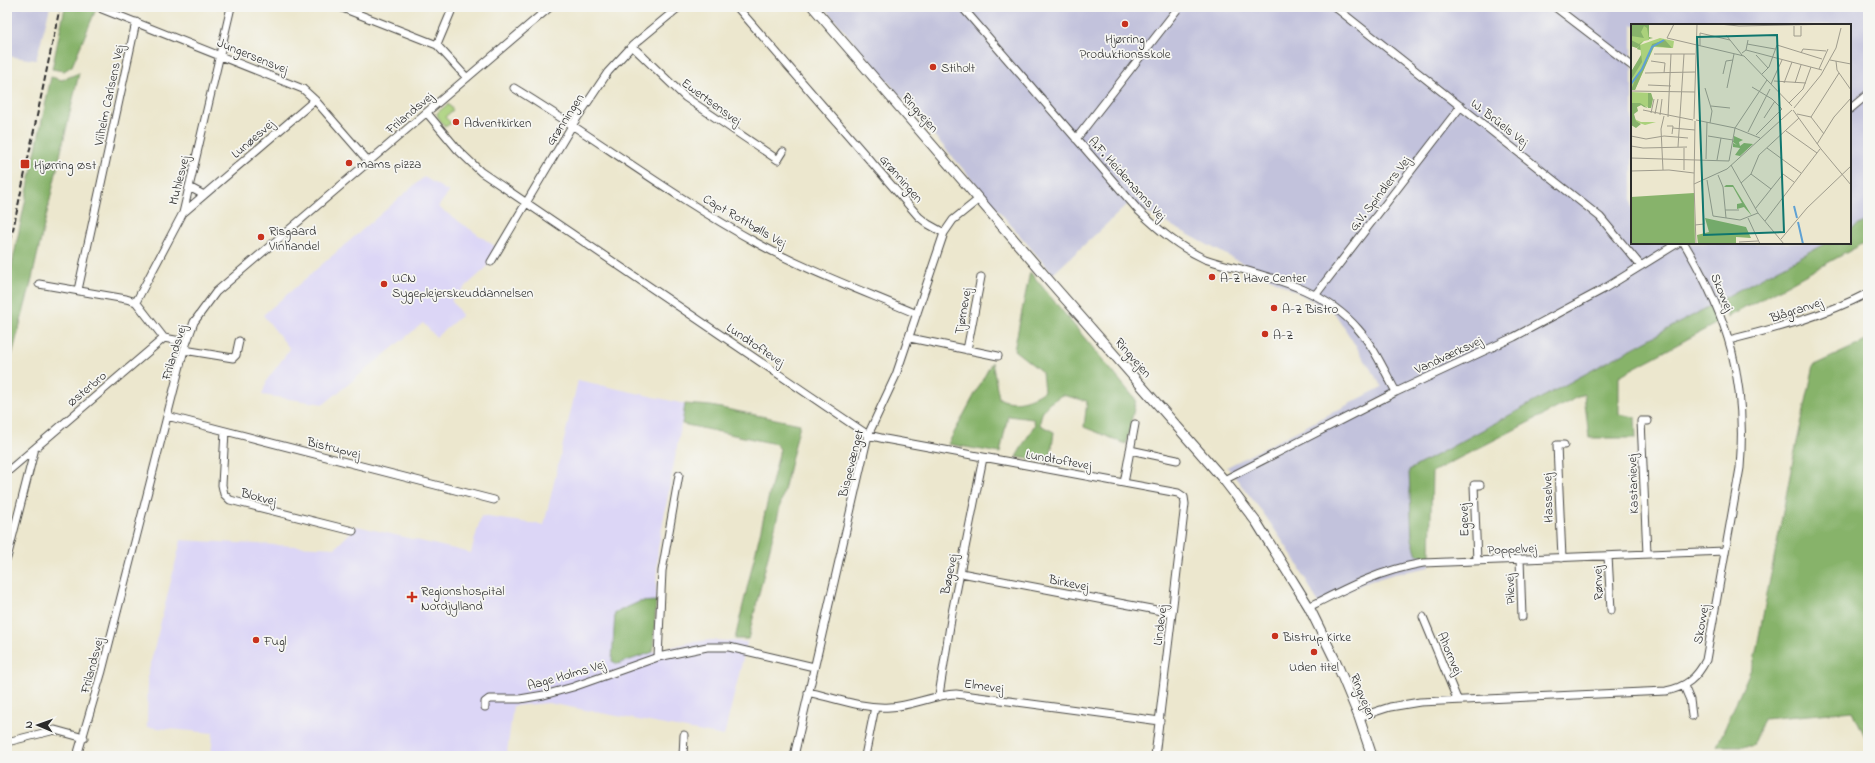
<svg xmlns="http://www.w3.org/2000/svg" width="1875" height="763" font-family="'Indie Flower',sans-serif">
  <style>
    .built { fill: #dcd6f6 }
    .industrial { fill: #c2c2dc }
    .green { fill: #aad17b; stroke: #6a7e53 }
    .forest { fill: #87b36b; stroke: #596f4b }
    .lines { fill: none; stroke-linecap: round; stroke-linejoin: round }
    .minor-casing { stroke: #484743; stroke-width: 9 }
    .major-casing { stroke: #484743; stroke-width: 11 }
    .minor { stroke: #fff; stroke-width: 7 }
    .major { stroke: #fff; stroke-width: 9 }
    .rail { stroke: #2b2b2b; stroke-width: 2; stroke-dasharray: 6 3; stroke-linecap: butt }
    .poi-dot { fill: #c8321e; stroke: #f6f6f2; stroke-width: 1.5 }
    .labels { text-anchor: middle; stroke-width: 3.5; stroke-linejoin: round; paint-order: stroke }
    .poi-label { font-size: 13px; fill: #2b2b2b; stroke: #f6f6f2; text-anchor: start }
    .street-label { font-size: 13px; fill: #2b2b2b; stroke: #f6f6f2 }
    .inset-river { fill: none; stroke: #5fa1d3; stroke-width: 2 }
    .inset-road { fill: none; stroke: #9f9c8d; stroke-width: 1 }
    .view { fill: #0f766e; fill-opacity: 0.15; stroke: #0f766e; stroke-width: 2 }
    .inset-edge { fill: none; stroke: #2b2b2b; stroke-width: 2 }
  </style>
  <rect width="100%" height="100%" fill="#f6f6f2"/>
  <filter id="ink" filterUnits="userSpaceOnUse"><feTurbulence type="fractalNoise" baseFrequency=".025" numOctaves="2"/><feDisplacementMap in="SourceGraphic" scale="8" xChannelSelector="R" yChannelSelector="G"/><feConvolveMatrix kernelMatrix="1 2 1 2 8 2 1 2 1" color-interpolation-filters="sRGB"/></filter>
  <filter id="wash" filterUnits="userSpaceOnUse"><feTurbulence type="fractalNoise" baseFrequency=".012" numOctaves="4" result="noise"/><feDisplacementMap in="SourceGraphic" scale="16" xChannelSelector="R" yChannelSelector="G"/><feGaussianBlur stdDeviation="0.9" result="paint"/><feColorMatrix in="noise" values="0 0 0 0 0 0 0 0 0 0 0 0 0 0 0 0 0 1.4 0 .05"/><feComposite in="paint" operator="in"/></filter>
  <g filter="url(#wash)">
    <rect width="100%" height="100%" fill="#ece7ce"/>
    <path class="built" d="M 424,177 L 449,192 L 438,207 L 496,247 L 486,268 L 451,300 L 462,315 L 436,337 L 423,323 L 324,404 L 262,395 L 267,380 L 290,349 L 263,315 Z
      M 578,380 L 685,404 L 658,549 L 653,652 L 691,642 L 712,640 L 747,642 L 724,736 L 548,703 L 513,706 L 507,753 L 480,753 L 479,756 L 211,756 L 213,733 L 147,727 L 148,674 L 181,540 L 335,548 L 357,526 L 471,553 L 481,516 L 544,525 Z"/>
    <path class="industrial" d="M 7,7 L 50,7 L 36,60 L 7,56 Z
      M 824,7 L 1868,7 L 1868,220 L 1850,230 L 1850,25 L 1632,25 L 1632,243 L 1826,243 L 1409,470 L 1417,555 L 1430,557 L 1430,567 L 1394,574 L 1364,583 L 1320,607 L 1296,561 L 1264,514 L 1227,467 L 1382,387 L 1334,312 L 1129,203 L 1053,274 Z"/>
    <path class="green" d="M 448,104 L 453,110 L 445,117 L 451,123 L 445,127 L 438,117 L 437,113 Z"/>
    <path class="forest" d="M 65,7 L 97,7 L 72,66 L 64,71 L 52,69 Z
      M 79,73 L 30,287 L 12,355 L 7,366 L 7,289 L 51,77 L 62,80 Z
      M 1868,220 L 1868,241 L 1728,317 L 1722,299 L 1826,243 L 1850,243 L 1850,230 Z
      M 1030,272 L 1136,400 L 1126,444 L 1084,427 L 1087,401 L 1062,395 C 1048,404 1041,407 1040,425 L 1054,432 L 1050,462 L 1016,457 L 1035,424 L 1033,419 L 1008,416 L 1000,453 L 948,444 L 992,362 L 999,398 C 1013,406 1031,400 1044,391 L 1042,372 L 1014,350 Z
      M 1710,306 L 1717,323 L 1619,376 L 1619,414 L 1635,417 L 1636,438 L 1589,438 L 1584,394 L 1432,472 L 1430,557 L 1417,555 L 1412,539 L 1409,470 Z
      M 1868,340 L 1868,743 L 1853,711 L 1764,719 L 1753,746 L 1717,746 L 1754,662 L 1792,465 L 1814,365 Z
      M 685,404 L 711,406 L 800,424 L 748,639 L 735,639 L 780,449 L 776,444 L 682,424 Z
      M 656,601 L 653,652 L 618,664 L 612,661 L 615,613 L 639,602 Z"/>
  </g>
  <g filter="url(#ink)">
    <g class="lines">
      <defs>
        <path id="minor" d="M 102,7 L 102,9 L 303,89 L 315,100 L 369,162
          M 340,7 L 437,45 L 467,78
          M 737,7 L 919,217 L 928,224 L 944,233
          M 962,7 L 1139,211 C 1160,231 1179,247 1205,259 C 1216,263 1229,266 1241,269 C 1284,281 1327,293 1358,329 C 1374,347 1384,370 1396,392
          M 1335,7 L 1600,217 L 1641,266
          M 1555,7 L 1632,66
          M 437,45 L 453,7
          M 632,46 L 685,97 L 778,160 L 783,152
          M 514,88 C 596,138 673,197 757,243 C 808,271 863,291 917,314
          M 1850,109 L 1868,94
          M 427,113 L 458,150 L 481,172 L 868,435 L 885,439 L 1178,493 L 1184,497 L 1185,504 L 1155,756
          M 1076,139 L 1179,7
          M 189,187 L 204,195
          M 183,213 L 315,100
          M 491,262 L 573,124 L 608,72 L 632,46 L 679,7
          M 39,284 L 126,299 L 136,302 L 164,338
          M 78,290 L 136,22
          M 1316,294 L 1461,106
          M 136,302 L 183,213 L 231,7
          M 910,338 L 998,356
          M 1729,340 C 1777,328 1824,316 1868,293
          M 184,350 L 233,358 L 236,355 L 239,341
          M 967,350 L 981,277
          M 167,416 L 494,500
          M 225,431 L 222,485 L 224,494 L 230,500 L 353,531
          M 1130,450 L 1177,460
          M 7,472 L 164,338 L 186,342
          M 1224,480 L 1396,392 L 1514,337 L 1602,290 L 1678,243
          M 1124,483 L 1135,424
          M 1647,554 L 1641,421 L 1648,421
          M 1608,556 L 1611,610
          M 7,558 L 35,448
          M 1562,558 L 1557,445 L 1564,445
          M 1520,559 L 1522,617
          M 1477,561 L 1474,485 L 1480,485
          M 961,573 L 1172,613
          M 1309,607 C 1348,587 1378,571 1423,563 L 1725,551
          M 1423,617 L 1457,699
          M 658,657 L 662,571 L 679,475
          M 1684,686 L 1690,700 L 1692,716
          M 808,692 C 834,698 863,709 890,707 C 912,706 933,695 956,694 L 1160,721
          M 939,695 L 952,613 L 983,458
          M 485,707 L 485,702 L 489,699 L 520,699 L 544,695 L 573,687 L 658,657 L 707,647 L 729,647 L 814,667
          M 1359,717 L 1390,707 L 1420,702 L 1666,691 C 1686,687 1697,678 1706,660 L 1740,468 C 1747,380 1729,318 1684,243
          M 7,742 L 55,730 L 84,738
          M 77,756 L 102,671 L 184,350 L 194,322 L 216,292 L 550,7
          M 683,756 L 684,735
          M 794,756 L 868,435 L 896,375 L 944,233 L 953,220 L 979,199
          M 865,756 L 875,707"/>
        <path id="major" d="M 813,7 L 1053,285 L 1224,480 L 1257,523 L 1309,607 L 1337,664 L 1359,717 L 1372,756"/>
      </defs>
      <use href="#minor" class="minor-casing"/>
      <use href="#major" class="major-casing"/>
      <use href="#minor" class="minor"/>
      <use href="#major" class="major"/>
      <path class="rail" d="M 7,258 L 60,7"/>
    </g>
  </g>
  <g class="poi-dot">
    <circle cx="1125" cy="24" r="4"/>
    <circle cx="933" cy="67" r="4"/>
    <circle cx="456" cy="122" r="4"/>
    <circle cx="349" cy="163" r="4"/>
    <rect x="20" y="159" width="10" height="10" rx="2"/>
    <circle cx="261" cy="237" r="4"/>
    <circle cx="1212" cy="277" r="4"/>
    <circle cx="384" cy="284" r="4"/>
    <circle cx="1274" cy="308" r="4"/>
    <circle cx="1265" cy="334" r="4"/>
    <path d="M410 591h4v4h4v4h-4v4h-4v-4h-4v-4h4z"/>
    <circle cx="1275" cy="636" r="4"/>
    <circle cx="256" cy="640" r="4"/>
    <circle cx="1314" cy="652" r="4"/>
  </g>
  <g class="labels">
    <g class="poi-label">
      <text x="1125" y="43" text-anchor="middle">Hjørring<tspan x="1125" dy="15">Produktionsskole</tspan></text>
      <text x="941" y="72">Stiholt</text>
      <text x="464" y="127">Adventkirken</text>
      <text x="357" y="168">mams pizza</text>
      <text x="34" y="169">Hjørring Øst</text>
      <text x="269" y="235">Risgaard<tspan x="269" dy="15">Vinhandel</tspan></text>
      <text x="392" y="282">UCN<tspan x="392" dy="15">Sygeplejerskeuddannelsen</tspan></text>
      <text x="1220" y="282">A-Z Have Center</text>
      <text x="1282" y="313">A-Z Bistro</text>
      <text x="1273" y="339">A-Z</text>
      <text x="421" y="595">Regionshospital<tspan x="421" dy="15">Nordjylland</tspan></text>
      <text x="1283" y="641">Bistrup Kirke</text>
      <text x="264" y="645">Fugl</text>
      <text x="1314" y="671" text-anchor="middle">Uden titel</text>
    </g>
    <g class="street-label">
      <text transform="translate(253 55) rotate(22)" y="5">Jungersensvej</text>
      <text transform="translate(108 95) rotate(-78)" y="5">Vilhelm Carlsens Vej</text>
      <text transform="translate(712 101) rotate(36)" y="5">Ewertsensvej</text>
      <text transform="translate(409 112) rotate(-40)" y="5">Frilandsvej</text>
      <text transform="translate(921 112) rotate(49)" y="5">Ringvejen</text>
      <text transform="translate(564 119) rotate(-57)" y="5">Grønningen</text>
      <text transform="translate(1500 122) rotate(38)" y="5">W. Brüels Vej</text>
      <text transform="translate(252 138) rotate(-41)" y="5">Lunøesvej</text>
      <text transform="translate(902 178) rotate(49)" y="5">Grønningen</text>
      <text transform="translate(1128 178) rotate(48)" y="5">A.F. Heidemanns Vej</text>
      <text transform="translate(178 180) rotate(-76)" y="5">Muhlesvej</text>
      <text transform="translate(1379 193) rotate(-52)" y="5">G.V. Spindlers Vej</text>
      <text transform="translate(745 220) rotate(30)" y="5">Capt Rottbølls Vej</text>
      <text transform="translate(1723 292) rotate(67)" y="5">Skovvej</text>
      <text transform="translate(1796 309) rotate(-18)" y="5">Blågranvej</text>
      <text transform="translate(962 311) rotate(-80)" y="5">Tjørnevej</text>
      <text transform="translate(756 344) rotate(34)" y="5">Lundtoftevej</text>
      <text transform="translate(173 352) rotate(-73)" y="5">Frilandsvej</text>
      <text transform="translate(1448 354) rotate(-25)" y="5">Vandværksvej</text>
      <text transform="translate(1134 357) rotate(49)" y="5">Ringvejen</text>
      <text transform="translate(86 388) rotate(-40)" y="5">Østerbro</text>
      <text transform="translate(334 447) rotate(14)" y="5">Bistrupvej</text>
      <text transform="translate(1059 459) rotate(10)" y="5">Lundtoftevej</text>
      <text transform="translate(850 463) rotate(-76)" y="5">Bispevænget</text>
      <text transform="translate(1632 484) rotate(-92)" y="5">Kastanievej</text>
      <text transform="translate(259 496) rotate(15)" y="5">Blokvej</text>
      <text transform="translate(1547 498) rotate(-92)" y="5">Hasselvej</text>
      <text transform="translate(1463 520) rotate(-92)" y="5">Egevej</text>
      <text transform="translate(1512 548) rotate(-2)" y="5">Poppelvej</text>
      <text transform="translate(948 574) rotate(-78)" y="5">Bøgevej</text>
      <text transform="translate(1069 582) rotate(11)" y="5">Birkevej</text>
      <text transform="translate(1597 583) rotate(-92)" y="5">Rønvej</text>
      <text transform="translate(1509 589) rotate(-93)" y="5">Pilevej</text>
      <text transform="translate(1700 624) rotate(-80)" y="5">Skovvej</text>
      <text transform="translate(1159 625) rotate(-83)" y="5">Lindevej</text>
      <text transform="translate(1451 653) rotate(67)" y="5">Ahornvej</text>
      <text transform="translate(91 665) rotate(-75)" y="5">Frilandsvej</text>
      <text transform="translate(566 674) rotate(-16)" y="5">Aage Holms Vej</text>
      <text transform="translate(984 685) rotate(8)" y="5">Elmevej</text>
      <text transform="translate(1364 696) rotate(68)" y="5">Ringvejen</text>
    </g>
  </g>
  <g transform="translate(1631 24)">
    <rect width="220" height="220" fill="#ece7ce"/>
    <path d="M 0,0 L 18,0 L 18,16 L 13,17 L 9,21 L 29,14 L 43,17 L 42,24 L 23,23 L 4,66 L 0,66 L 0,48 L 10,32 L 10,26 L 6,25 L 9,21 L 6,24 L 0,22 ZM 0,68 L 20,69 L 21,74 L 20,84 L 10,81 L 2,85 L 1,94 L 10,98 L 25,98 L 14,101 L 0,96 Z" fill="#aad17b"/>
    <path d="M 0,0 L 18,0 L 18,13 L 22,14 L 18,15 L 16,4 L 13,2 L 10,8 L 13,14 L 0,12 ZM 0,16 L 8,20 L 12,17 L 9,20 L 11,38 L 0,56 L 0,48 L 10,31 L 10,26 L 6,25 L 9,21 L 6,24 L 0,22 ZM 34,16 L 41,24 L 23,22 L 4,66 L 0,66 L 6,51 L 17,35 L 21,20 ZM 17,69 L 20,69 L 22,75 L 20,84 L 17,84 L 13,83 L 10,81 L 6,83 L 7,87 L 3,90 L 5,97 L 10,100 L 5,104 L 0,101 L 0,79 L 9,79 L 17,84 ZM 103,112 L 112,116 L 108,118 L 109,122 L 113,119 L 122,120 L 109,132 L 104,131 L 109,124 L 102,123 L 102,119 L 106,121 L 102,118 ZM 95,161 L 102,161 L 121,192 L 113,183 L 106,185 L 106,180 L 111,179 L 102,163 L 93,163 ZM 63,169 L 64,220 L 0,220 L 0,173 ZM 74,194 L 115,203 L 120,214 L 105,213 L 105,220 L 67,220 L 66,211 L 78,208 Z" fill="#87b36b"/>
    <path class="inset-river" d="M 0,60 L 11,45 L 21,23 L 33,16M 163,182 L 166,194M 167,198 L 172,220"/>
    <path class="inset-road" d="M 43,0 L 36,14 L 113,32 L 161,82M 88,0 L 108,2 L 208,0M 163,2 L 163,12 L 170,12 L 170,2M 95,11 L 111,31M 116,20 L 144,25M 69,22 L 69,9 L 99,16M 115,26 L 191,46M 111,29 L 115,26 L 117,16M 170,29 L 172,25 L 195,27M 23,30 L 64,30M 125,31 L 137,44M 199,36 L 220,40M 20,37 L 34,39 L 33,49M 205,37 L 206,46 L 220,66M 188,45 L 197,25M 14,49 L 64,48M 92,50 L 95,37 L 102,36M 131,50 L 138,43 L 146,21 L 191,35M 143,57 L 175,59M 153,59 L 161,38M 164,59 L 170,41M 140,60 L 151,36M 17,61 L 40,62M 121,63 L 141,75 L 151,85 L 125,111M 74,64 L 81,87 L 79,99M 96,64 L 103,30M 0,67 L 64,68M 158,79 L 172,65 L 180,43M 80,82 L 99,84M 163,84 L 190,51 L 205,24 L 210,4M 12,86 L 62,96M 162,86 L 190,125 L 220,161M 20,89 L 23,75M 24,90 L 27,75M 166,90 L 180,93 L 193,110M 29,91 L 31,75M 37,93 L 40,30M 180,93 L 208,49M 133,94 L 144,77M 63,95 L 66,0M 65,96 L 104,104 L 129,114M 36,102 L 42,102 L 41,110M 42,104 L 64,106M 155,107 L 186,129M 117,108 L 139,65M 0,112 L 15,115 L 33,112 L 57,114M 77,112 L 102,116M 186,120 L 203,93 L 220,74M 0,122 L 12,124 L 56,123M 47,123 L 53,30M 53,124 L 53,146M 136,124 L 170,149M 0,134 L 98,137 L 104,104 L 136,56M 75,135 L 76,98M 86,136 L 90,114M 100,141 L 127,189 L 153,220M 32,146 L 30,105 L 33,92M 0,147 L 38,146 L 63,149M 120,150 L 140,165M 87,151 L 92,163 L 95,194M 76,156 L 82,192 L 109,196 L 127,189M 110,159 L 120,150 L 128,131 L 168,94M 63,160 L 64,97M 124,185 L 152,150 L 163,158M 94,186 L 108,186M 117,194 L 129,220M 134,197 L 189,125M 64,201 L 73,200 L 71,158M 150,215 L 176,184 L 220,142M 108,218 L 127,217M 65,220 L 63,160 L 96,145 L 161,86"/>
    <path class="view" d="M 146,11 L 153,208 L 73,211 L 66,13 Z"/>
    <rect width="220" height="220" class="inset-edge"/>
  </g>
  <rect width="1875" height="763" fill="none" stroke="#f6f6f2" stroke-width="24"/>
  <g transform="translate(38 725) rotate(272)" stroke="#f6f6f2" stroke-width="3" paint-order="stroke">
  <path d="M0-3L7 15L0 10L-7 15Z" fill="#2b2b2b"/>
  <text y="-6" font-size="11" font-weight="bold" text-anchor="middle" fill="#2b2b2b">N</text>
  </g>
</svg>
